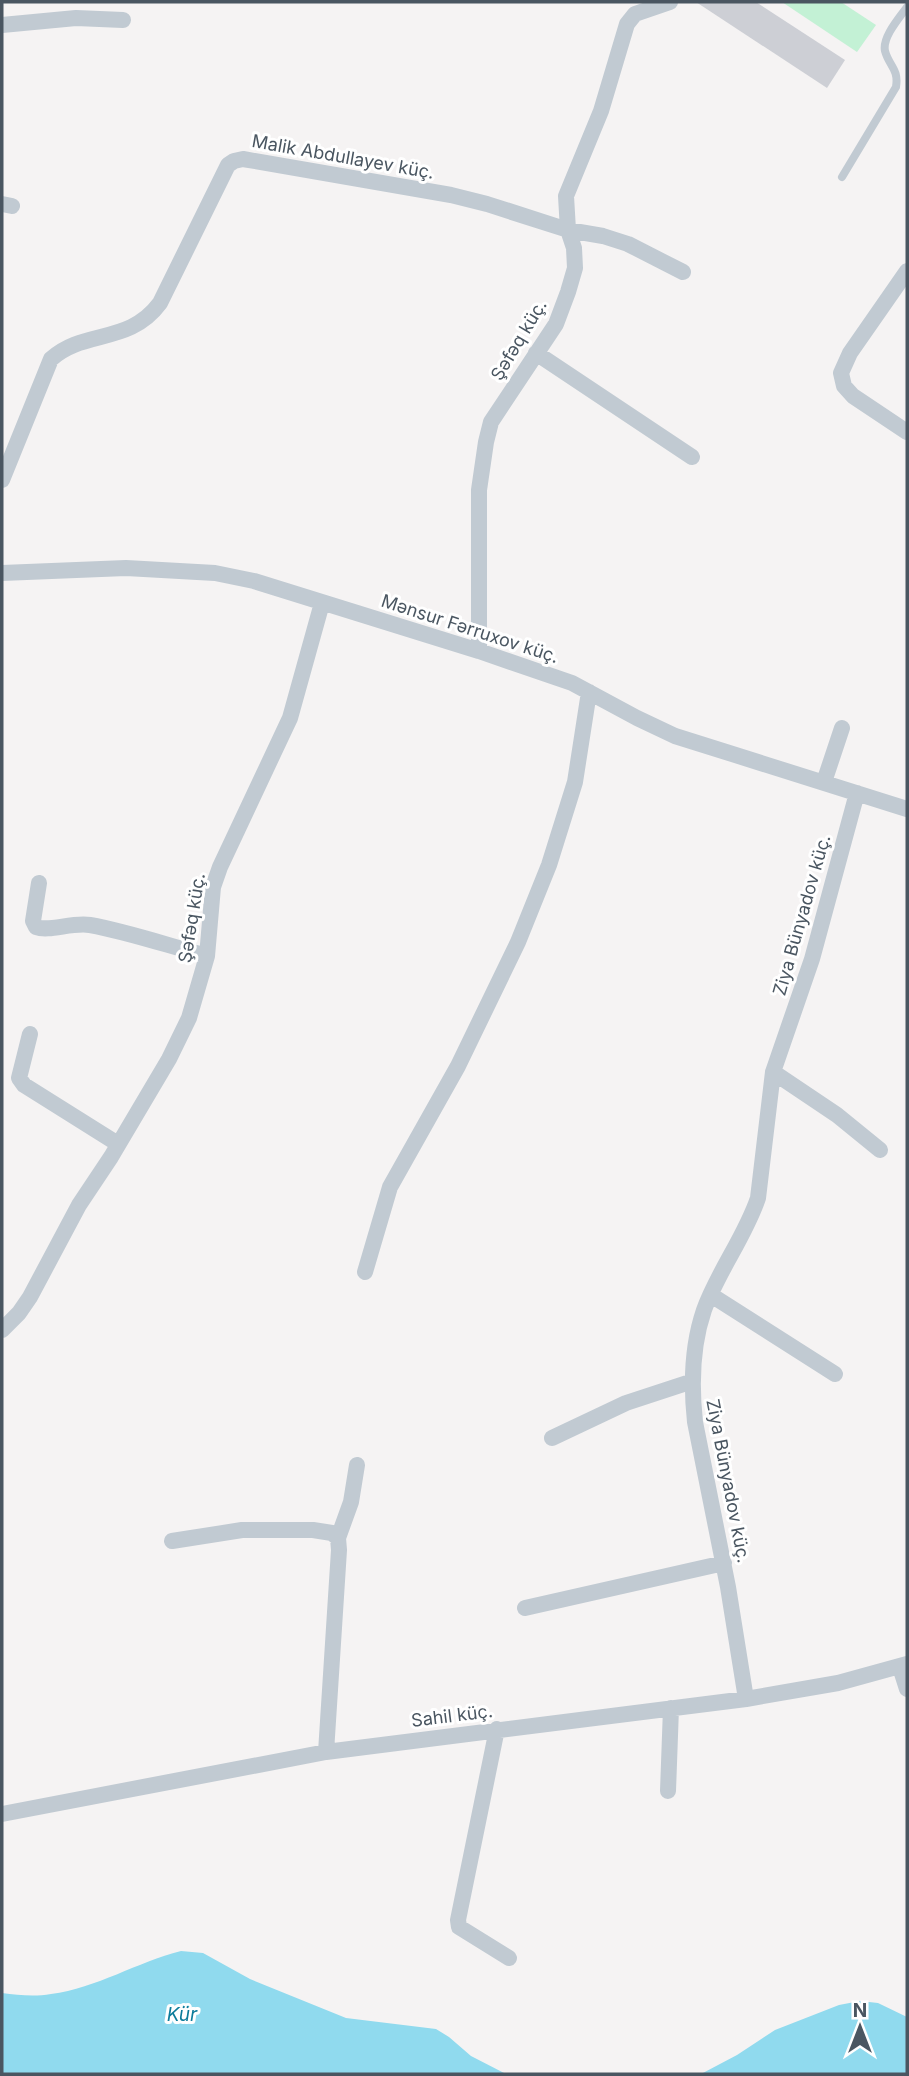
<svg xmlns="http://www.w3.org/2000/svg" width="909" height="2076" font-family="Inter,sans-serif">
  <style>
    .green { fill: #c3f1d5 }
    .water { fill: #90daee }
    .building { fill: #cdcfd5 }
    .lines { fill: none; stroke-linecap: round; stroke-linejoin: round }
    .service { stroke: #c1cad2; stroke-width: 8 }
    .minor { stroke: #c1cad2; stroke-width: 16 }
    .labels { text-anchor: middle; stroke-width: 6; stroke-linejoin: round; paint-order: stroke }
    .street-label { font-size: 18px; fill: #4a5661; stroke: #fff }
    .water-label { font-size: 19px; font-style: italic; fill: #0c7c9b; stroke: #fff }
  </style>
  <rect width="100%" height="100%" fill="#f5f3f3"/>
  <path class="green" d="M 782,2 L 841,2 L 876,25 L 857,52 Z"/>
  <path class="water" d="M 181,1951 L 203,1953 L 250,1979 L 346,2018 L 436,2029 L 449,2037 L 471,2056 L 506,2074 L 2,2074 L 2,1993 C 18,1995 34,1997 51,1994 C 97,1988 137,1962 181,1951 Z
    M 860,2001 L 878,2003 L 907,2017 L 907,2074 L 701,2074 L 737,2055 L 775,2030 L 839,2005 Z"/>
  <path class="building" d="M 696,2 L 756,2 L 845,60 L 827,88 Z"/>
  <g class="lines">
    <path class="service" d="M 842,177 L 896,87 C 899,69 889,66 885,51 C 882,37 900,17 907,7"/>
    <path class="minor" d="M 2,25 L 76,18 L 123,20
      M 2,204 L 12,206
      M 907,271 L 850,353 L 841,373 L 844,386 L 853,396 L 907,432
      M 536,353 L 692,457
      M 2,480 L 51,359 C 84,329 129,345 160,303 L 228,165 L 234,161 L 243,159 L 451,195 L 487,204 L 568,230 L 603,236 L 628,244 L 683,272
      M 2,573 L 126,568 L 215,573 L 254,581 L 479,651 L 572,683 L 637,718 L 675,736 L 907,809
      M 479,651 L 479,490 L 486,442 L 491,422 L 556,324 L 568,292 L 575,268 L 574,248 L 568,230 L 566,196 L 601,111 L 627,24 L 635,14 L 670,2
      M 824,782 L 842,728
      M 39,883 L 33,921 L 36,927 C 49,932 72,922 90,925 C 129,932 169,946 207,956
      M 30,1034 L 19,1078 L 24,1085 L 118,1144
      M 773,1072 L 837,1115 L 880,1150
      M 365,1272 L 390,1187 L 458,1066 L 518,942 L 549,865 L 575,782 L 589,692
      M 711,1295 L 835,1374
      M 2,1330 L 19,1313 L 30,1297 L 79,1205 L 111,1157 L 169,1059 L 189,1018 L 207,956 L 213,887 L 220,867 L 290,718 L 322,603
      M 552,1438 L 626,1403 L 693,1381
      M 338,1538 L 351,1502 L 357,1465
      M 172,1541 L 242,1530 L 313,1530 L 332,1533 L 338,1538 L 339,1550 L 326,1752
      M 525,1608 L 724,1563
      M 900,1667 L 907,1689
      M 746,1699 L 728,1587 L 695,1422 C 691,1385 692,1345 704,1310 C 718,1271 745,1237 758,1198 L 773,1072 L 812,959 L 857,793
      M 497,1729 L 458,1920 L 459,1927 L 509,1958
      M 668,1791 L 671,1708
      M 2,1814 L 326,1752 L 746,1699 L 838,1683 L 907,1664"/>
  </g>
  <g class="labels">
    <g class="street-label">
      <text transform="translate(343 157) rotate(10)" y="6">Malik Abdullayev küç.</text>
      <text transform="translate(519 340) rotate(-59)" y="6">Şəfəq küç.</text>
      <text transform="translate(470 629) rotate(18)" y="6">Mənsur Fərruxov küç.</text>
      <text transform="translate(802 915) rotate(-74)" y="6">Ziya Bünyadov küç.</text>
      <text transform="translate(192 918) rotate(-81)" y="6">Şəfəq küç.</text>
      <text transform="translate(728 1481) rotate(79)" y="6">Ziya Bünyadov küç.</text>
      <text transform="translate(452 1716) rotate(-7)" y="6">Sahil küç.</text>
    </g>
    <g class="water-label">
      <text x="182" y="2021">Kür</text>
    </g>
  </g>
  <rect width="909" height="2076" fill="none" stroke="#4a5661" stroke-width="7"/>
  <g transform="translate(860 2027)" stroke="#ffffff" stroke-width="5" paint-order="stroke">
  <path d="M0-5L12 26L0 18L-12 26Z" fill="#4a5661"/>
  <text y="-10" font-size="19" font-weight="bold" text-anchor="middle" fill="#4a5661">N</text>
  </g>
</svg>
